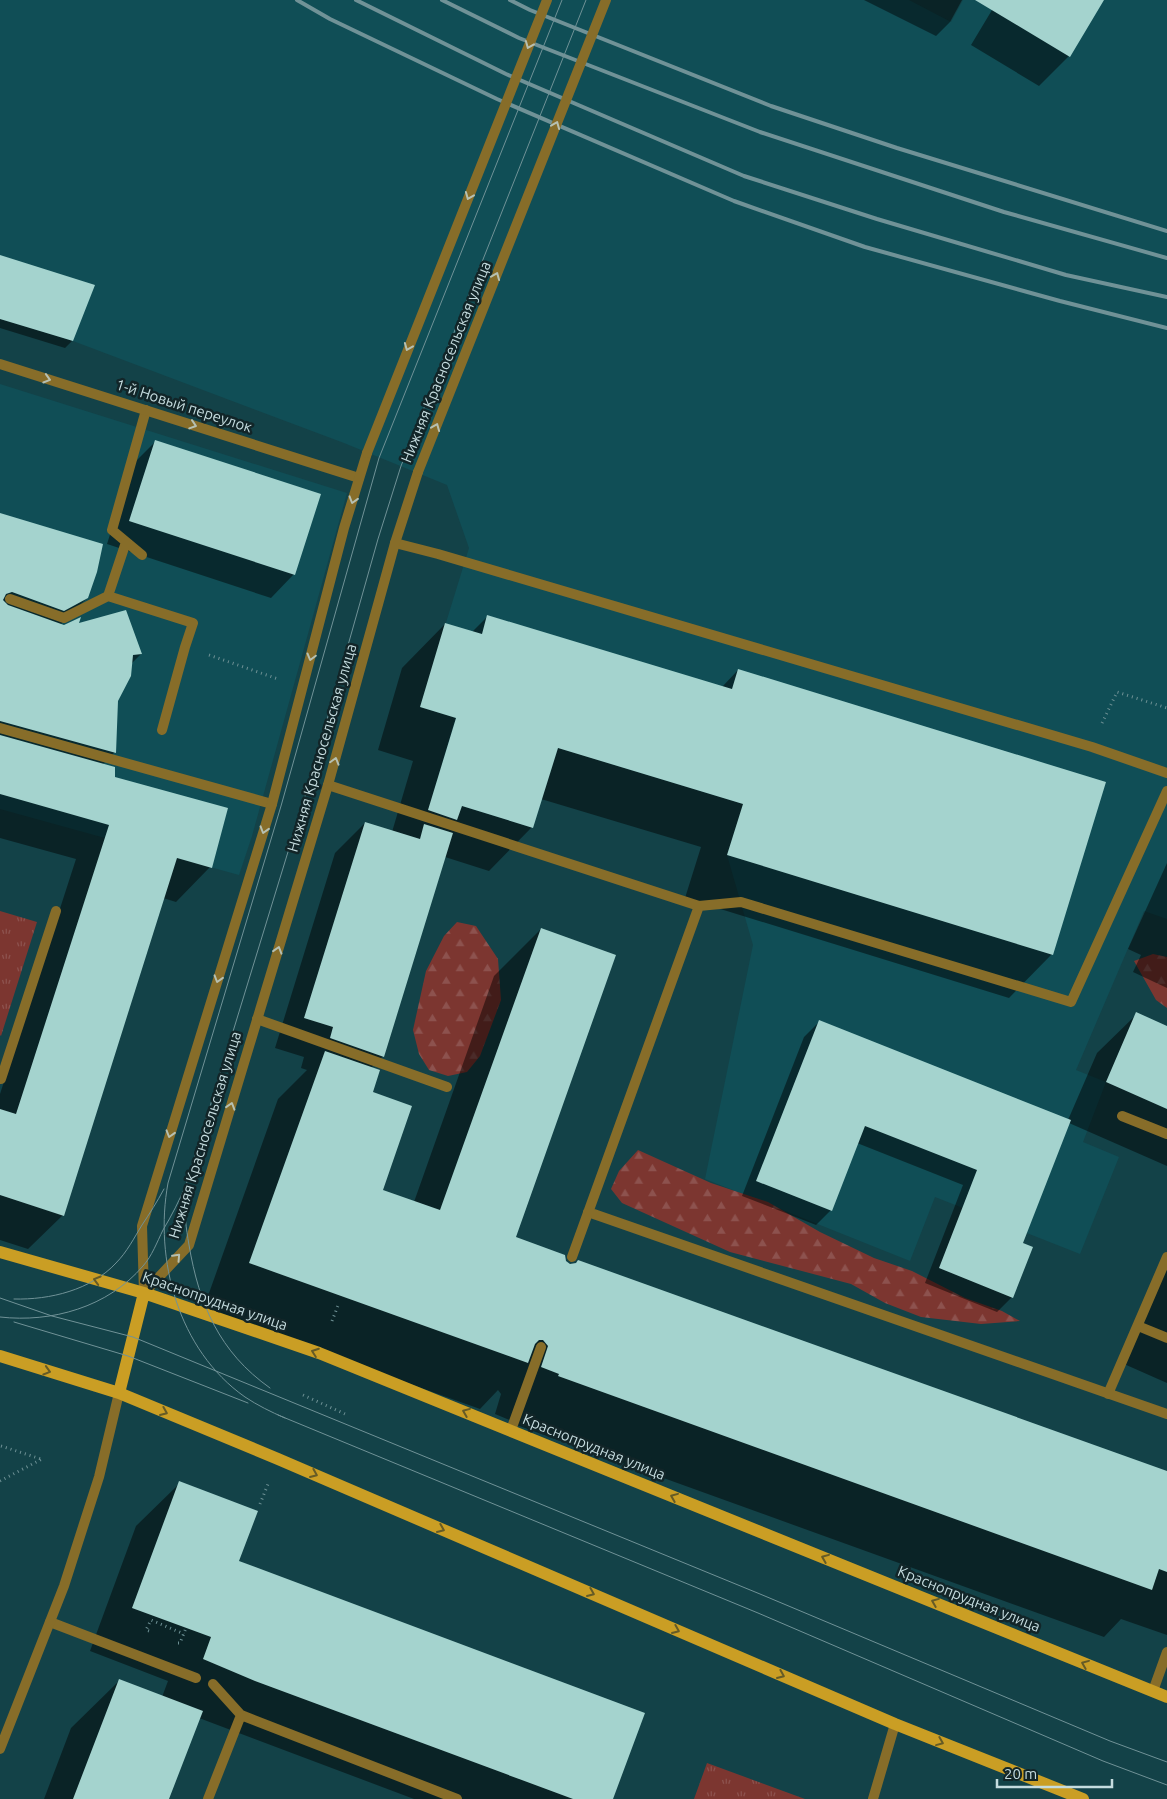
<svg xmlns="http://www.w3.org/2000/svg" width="1167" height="1799" font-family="Ubuntu,sans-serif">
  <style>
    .built { fill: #104e56 }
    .grass { fill: url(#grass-tufts) }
    .forest { fill: url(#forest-firs) }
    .shadow { fill: #0007 }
    .building { fill: #a4d3ce }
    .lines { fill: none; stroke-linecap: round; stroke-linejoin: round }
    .path { stroke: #6e9195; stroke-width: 3; stroke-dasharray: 1 4; stroke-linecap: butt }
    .service { stroke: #876d29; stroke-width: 10 }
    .minor { stroke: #876d29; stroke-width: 10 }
    .tertiary { stroke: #876d29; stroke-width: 10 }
    .primary { stroke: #ca9e24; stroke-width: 12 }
    .tram { stroke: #709297; stroke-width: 1 }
    .rail { stroke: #709297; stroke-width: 4 }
    .tertiary-bridge { stroke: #876d29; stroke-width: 10 }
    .oneway { stroke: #b6c0b2 }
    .oneway2 { stroke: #655b26 }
    .labels { text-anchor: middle; stroke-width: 5; stroke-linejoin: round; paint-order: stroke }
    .street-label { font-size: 15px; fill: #c5dcdf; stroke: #122528 }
  </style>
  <defs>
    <pattern id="grass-tufts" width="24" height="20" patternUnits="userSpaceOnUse" patternTransform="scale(1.25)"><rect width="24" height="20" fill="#7c3630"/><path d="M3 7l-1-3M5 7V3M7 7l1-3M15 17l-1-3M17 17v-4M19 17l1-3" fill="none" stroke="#8d524e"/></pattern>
    <pattern id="forest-firs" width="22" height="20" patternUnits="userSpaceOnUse" patternTransform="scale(1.25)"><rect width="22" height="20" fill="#7c3630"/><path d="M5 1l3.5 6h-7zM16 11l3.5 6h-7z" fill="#8d524e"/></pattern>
  </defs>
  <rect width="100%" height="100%" fill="#134248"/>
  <path class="built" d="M 0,0 L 909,0 L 951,22 L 963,0 L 1167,0 L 1167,919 L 1144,911 L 1076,1070 L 1106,1082 L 1083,1142 L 1119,1157 L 1080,1254 L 935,1197 L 910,1261 L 705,1179 L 753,945 L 727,855 L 743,804 L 558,748 L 533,828 L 432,797 L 455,718 L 420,707 L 469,548 L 447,485 L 344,443 L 73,341 L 0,319 Z
    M 0,384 L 347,493 L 252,836 L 239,875 L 0,809 Z"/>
  <path class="grass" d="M 0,911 L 37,922 L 1,1036 L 0,1035 Z
    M 707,1763 L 805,1799 L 694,1799 Z"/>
  <path class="forest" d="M 457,922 L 476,926 L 498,959 L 501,1000 L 480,1056 L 467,1072 L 448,1076 L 429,1070 L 419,1054 L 413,1030 L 426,971 L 444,936 Z
    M 1153,954 L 1167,957 L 1167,1008 L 1156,1000 L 1134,961 Z
    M 638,1150 L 711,1183 L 768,1202 L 820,1232 L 874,1258 L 912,1271 L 965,1298 L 1002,1311 L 1020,1321 L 981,1324 L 921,1317 L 885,1303 L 851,1284 L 730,1252 L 622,1203 L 611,1189 L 619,1171 Z"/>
  <path class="shadow" d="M 864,0 L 962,0 L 950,22 L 936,36 Z
    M 998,0 L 1103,0 L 1069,56 L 1039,86 L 971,45 Z
    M 0,257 L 72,341 L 65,348 L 0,328 Z
    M 156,441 L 294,574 L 271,598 L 107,544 L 132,465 Z
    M 0,515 L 87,598 L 60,625 L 64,626 L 77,625 L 141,654 L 131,664 L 117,701 L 114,753 L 102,765 L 113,777 L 210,867 L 176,902 L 163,898 L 63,1215 L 28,1249 L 0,1240 L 0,1094 L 76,859 L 0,838 Z
    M 488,616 L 722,687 L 738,670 L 1052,954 L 1009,998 L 685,898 L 701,847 L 541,799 L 532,827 L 489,871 L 445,857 L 383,1056 L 371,1068 L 371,1093 L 381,1191 L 414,1202 L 494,976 L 541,929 L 514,1238 L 570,1265 L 1167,1473 L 1167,1635 L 1121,1619 L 1104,1637 L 511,1423 L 512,1421 L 495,1414 L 501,1394 L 498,1390 L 480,1409 L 203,1310 L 278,1099 L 307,1070 L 301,1068 L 304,1057 L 275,1048 L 335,853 L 365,823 L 392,832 L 413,761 L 378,750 L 402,668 L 445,624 L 472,632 Z
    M 1167,863 L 1167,988 L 1133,972 L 1141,955 L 1128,949 Z
    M 1137,1014 L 1167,1027 L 1167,1166 L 1069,1123 L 1022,1244 L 1012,1297 L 997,1312 L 925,1283 L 963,1185 L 857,1143 L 831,1210 L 816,1225 L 742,1196 L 804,1037 L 819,1022 L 1068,1120 L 1097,1053 Z
    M 1167,1267 L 1167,1383 L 1124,1364 Z
    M 180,1483 L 237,1562 L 612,1799 L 414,1799 L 199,1718 L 168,1799 L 44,1799 L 71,1728 L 120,1680 L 162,1697 L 168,1681 L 90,1651 L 136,1526 Z"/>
  <path class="building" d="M 975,0 L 1104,0 L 1070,57 Z
    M 0,255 L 95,285 L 73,341 L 0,319 Z
    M 155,440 L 321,494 L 295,575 L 129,521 Z
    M 0,513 L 103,544 L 97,572 L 88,598 L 64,611 L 12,592 L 6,594 L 3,600 L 8,605 L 64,625 L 81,617 L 79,623 L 126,610 L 142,654 L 133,655 L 131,676 L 118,701 L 116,753 L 0,721 Z
    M 487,615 L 732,689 L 738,669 L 1106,782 L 1053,955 L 727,855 L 743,804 L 558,748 L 533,828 L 462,806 L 457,820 L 428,810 L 456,718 L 420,707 L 445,623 L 482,634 Z
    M 0,735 L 115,767 L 115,777 L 228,808 L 212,868 L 177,858 L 64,1216 L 0,1195 L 0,1109 L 16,1114 L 109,825 L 0,794 Z
    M 365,822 L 420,839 L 424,824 L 453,833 L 384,1057 L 330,1038 L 333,1027 L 304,1018 Z
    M 541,928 L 616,955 L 516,1237 L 565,1255 L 566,1261 L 570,1264 L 576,1263 L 578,1260 L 1167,1471 L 1167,1572 L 1159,1569 L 1152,1590 L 558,1376 L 559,1374 L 541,1367 L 548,1346 L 543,1340 L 539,1340 L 535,1344 L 528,1363 L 249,1263 L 325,1051 L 380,1070 L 373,1092 L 412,1106 L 383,1190 L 440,1210 Z
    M 1136,1012 L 1167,1026 L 1167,1109 L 1106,1082 Z
    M 819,1020 L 1071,1120 L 1023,1243 L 1033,1247 L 1013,1298 L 939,1268 L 977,1170 L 865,1126 L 832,1211 L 756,1181 Z
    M 179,1481 L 258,1511 L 239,1561 L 645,1713 L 613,1799 L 573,1799 L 255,1681 L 203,1659 L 211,1637 L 132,1608 Z
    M 119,1679 L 203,1711 L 169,1799 L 73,1799 Z"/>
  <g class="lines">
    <path class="path" d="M 209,655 L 278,679
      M 1102,723 L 1117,692 L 1167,708
      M 332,1321 L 339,1303
      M 303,1395 L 345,1414
      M 1,1446 L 41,1459
      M 0,1481 L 42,1459
      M 260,1504 L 268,1484
      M 149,1631 L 146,1630 L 151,1620 L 184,1634
      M 178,1643 L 180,1643 L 186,1628"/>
    <path class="service" d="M 395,543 L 438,554 L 1092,747 L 1167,773
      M 142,555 L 112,530 L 146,410
      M 108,596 L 126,542
      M 10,599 L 64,618 L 108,596 L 193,623 L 185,647 L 162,730
      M 0,728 L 272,804
      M 328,785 L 699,906 L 741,902 L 1071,1002 L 1167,791
      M 257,1019 L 447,1087
      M 0,1079 L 1,1079 L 56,911
      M 1122,1116 L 1167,1134
      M 588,1212 L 1167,1414
      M 572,1257 L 699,906
      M 1138,1326 L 1167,1338
      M 1108,1394 L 1167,1257
      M 511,1430 L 541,1347
      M 50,1622 L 196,1678
      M 213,1684 L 241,1715
      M 1153,1691 L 1167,1652
      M 208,1799 L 241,1715 L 457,1799
      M 873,1799 L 895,1724"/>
    <path class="minor" d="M 0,364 L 359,478"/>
    <path class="tertiary" d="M 144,1293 L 142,1226 L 272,804 L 344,528 L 367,453
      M 144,1293 L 189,1245 L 328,785 L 395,543 L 418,472
      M 0,1749 L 64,1586 L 99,1477 L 119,1393"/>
    <path class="primary" d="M 0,1252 L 144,1293 L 319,1353 L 1167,1697
      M 0,1356 L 119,1393 L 278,1459 L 895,1724 L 1083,1799
      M 119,1393 L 144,1293"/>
    <path class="tram" d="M 185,1195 C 184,1212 186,1228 189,1245 C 199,1304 219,1352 270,1388
      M 0,1298 L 52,1316 L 133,1337 L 760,1594 L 1110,1741 L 1167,1762
      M 14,1299 C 50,1300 91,1290 116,1263 C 127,1252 134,1238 142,1225 C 150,1213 157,1202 164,1189
      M 0,1317 C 52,1323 108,1307 143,1266 C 152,1256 157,1242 163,1230 C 172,1215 179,1201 186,1185 L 310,780 L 378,539 L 401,466 L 586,0
      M 14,1322 L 128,1356 L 248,1403
      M 278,1415 L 758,1613 L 1103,1761 L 1167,1785
      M 285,1418 C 271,1412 257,1405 245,1397 C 178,1350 154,1259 168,1183 L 281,806 L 379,458 L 562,0"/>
    <path class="rail" d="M 297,0 L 330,19 L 497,99 L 734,201 L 865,247 L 1060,301 L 1167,328
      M 356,0 L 506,74 L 744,176 L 877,219 L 1066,275 L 1167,297
      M 442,0 L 519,38 L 760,132 L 1004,212 L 1167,258
      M 510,0 L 530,10 L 771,106 L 897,148 L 1167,231"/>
    <path class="tertiary-bridge" d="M 367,453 L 547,0
      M 418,472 L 606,0"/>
  </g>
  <defs><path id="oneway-chevron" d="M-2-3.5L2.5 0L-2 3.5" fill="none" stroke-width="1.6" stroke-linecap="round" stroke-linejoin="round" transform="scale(1.25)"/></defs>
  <g class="oneway">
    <use href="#oneway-chevron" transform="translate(529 45) rotate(112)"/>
    <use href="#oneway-chevron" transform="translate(556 125) rotate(-68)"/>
    <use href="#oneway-chevron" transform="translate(469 196) rotate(112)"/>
    <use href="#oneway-chevron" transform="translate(496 276) rotate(-68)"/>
    <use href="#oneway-chevron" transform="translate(408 347) rotate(112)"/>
    <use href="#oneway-chevron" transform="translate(47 379) rotate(17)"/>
    <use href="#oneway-chevron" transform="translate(193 425) rotate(18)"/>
    <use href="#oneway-chevron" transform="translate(436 427) rotate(-68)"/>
    <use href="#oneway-chevron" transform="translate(353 500) rotate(107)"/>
    <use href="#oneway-chevron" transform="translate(311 657) rotate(105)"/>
    <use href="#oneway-chevron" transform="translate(335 761) rotate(-74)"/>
    <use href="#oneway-chevron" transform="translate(264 830) rotate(107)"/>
    <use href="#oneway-chevron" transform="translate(278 950) rotate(-73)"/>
    <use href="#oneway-chevron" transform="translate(218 979) rotate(107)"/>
    <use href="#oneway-chevron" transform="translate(231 1106) rotate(-73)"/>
    <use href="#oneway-chevron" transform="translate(170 1134) rotate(107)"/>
    <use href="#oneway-chevron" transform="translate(177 1257) rotate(-47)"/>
  </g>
  <g class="oneway2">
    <use href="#oneway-chevron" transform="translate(97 1280) rotate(-164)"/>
    <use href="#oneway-chevron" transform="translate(315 1352) rotate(-160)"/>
    <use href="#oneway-chevron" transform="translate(47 1371) rotate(17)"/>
    <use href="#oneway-chevron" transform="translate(164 1412) rotate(23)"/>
    <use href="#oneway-chevron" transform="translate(466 1412) rotate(-158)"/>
    <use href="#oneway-chevron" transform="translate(314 1474) rotate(23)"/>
    <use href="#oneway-chevron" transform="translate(674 1497) rotate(-158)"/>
    <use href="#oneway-chevron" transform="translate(441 1529) rotate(23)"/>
    <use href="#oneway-chevron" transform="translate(825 1558) rotate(-158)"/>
    <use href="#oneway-chevron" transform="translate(591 1593) rotate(23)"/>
    <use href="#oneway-chevron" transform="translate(935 1602) rotate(-158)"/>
    <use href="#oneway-chevron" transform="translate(676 1630) rotate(23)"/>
    <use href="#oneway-chevron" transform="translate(1085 1664) rotate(-158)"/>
    <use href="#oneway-chevron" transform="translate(781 1675) rotate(23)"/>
    <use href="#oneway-chevron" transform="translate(940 1742) rotate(22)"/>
  </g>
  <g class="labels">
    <g class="street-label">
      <text transform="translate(446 362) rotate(-68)" y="5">Нижняя Красносельская улица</text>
      <text transform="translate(184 406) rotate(18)" y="5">1-й Новый переулок</text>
      <text transform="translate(322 748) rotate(-74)" y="5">Нижняя Красносельская улица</text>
      <text transform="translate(205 1135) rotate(-73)" y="5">Нижняя Красносельская улица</text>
      <text transform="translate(215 1301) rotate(19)" y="5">Краснопрудная улица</text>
      <text transform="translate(594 1447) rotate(22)" y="5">Краснопрудная улица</text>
      <text transform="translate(969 1599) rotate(22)" y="5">Краснопрудная улица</text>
    </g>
  </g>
  <path d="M997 1779v8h115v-8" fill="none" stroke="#c5dcdf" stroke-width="2.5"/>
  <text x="1004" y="1779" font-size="15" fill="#c5dcdf" stroke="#122528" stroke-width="4" paint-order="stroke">20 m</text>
</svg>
